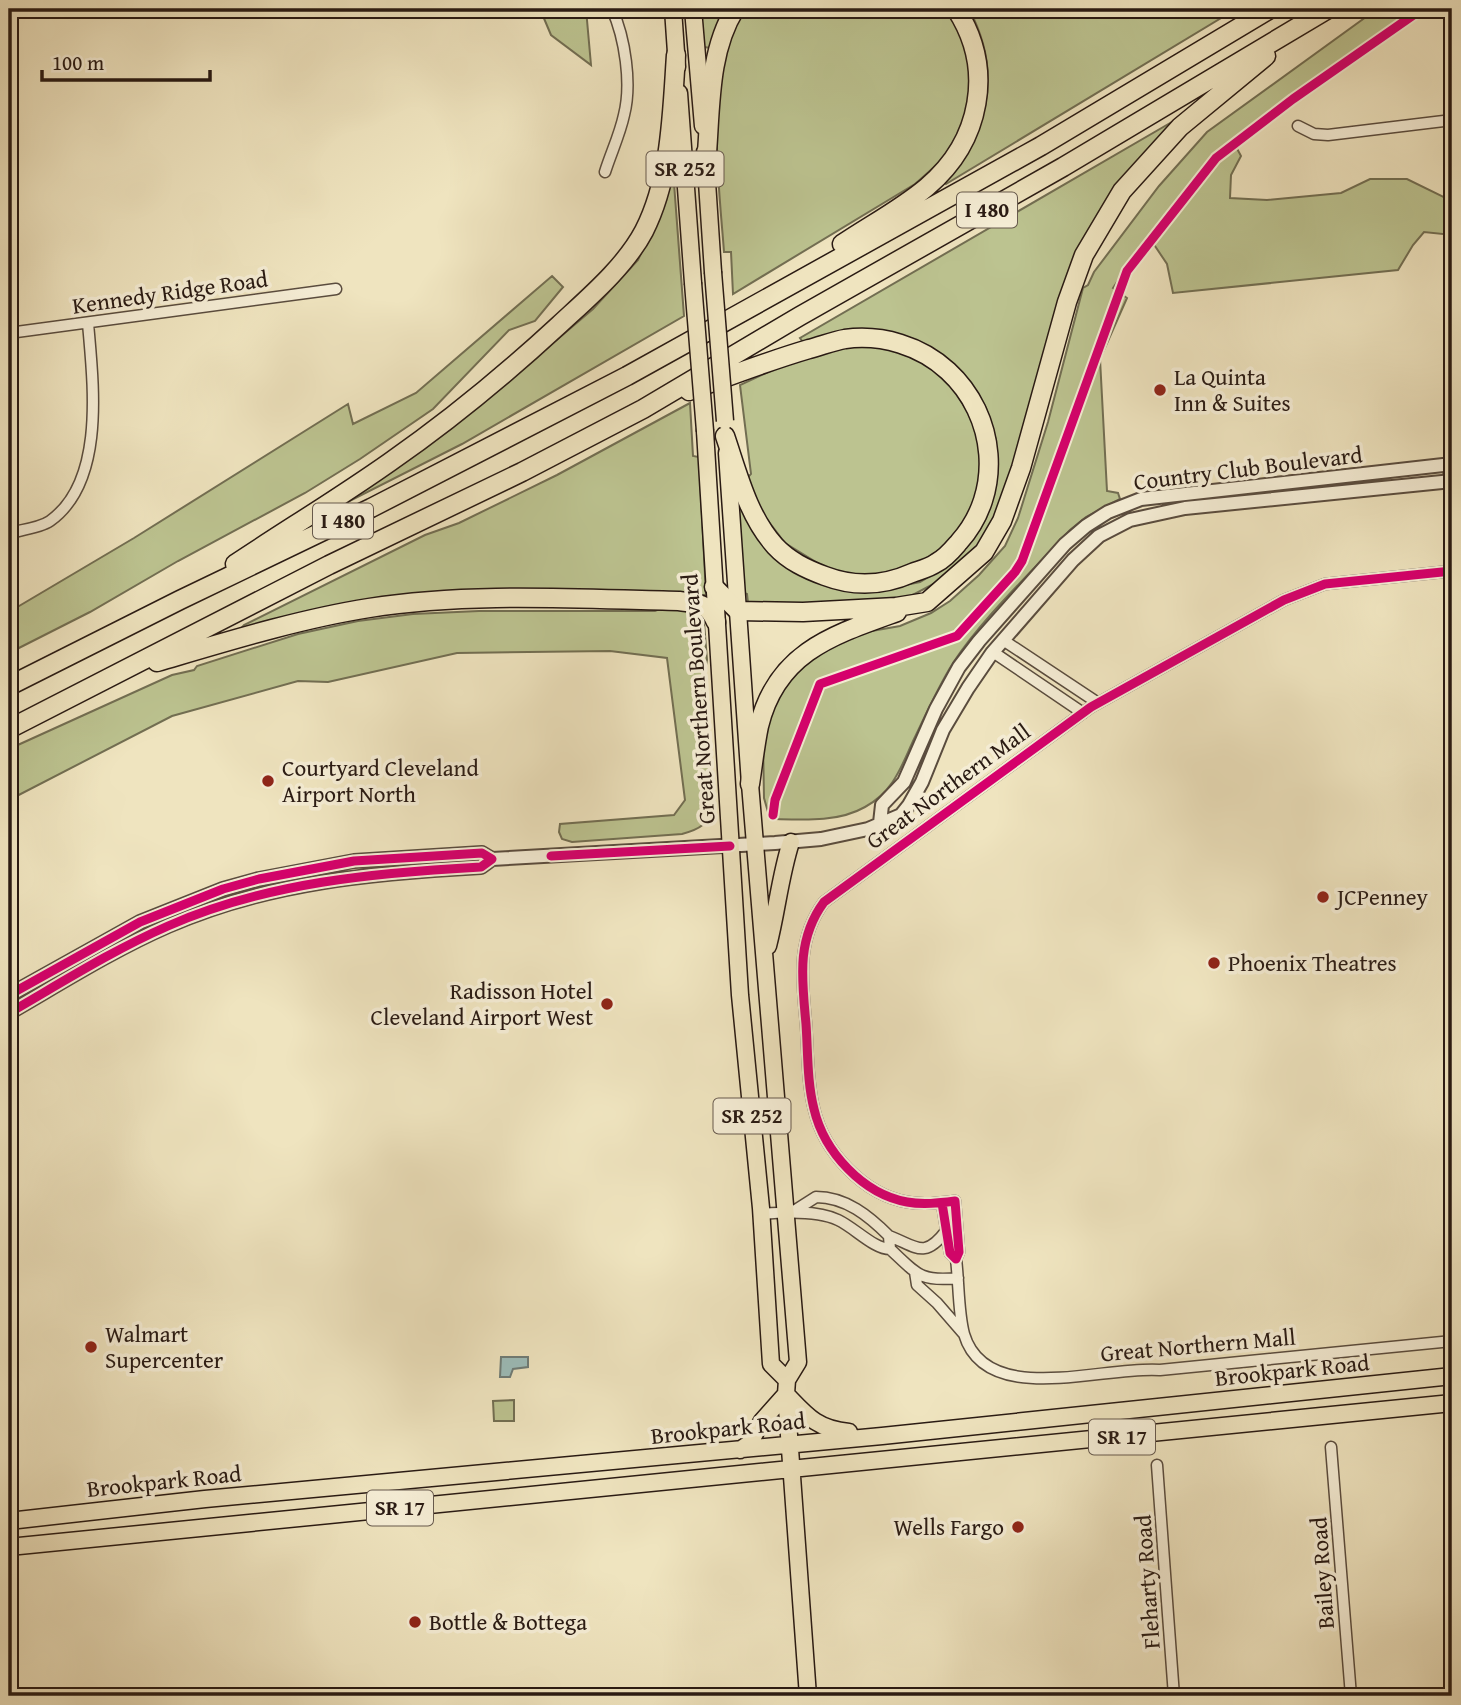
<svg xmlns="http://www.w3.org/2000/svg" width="1461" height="1705" font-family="'Gentium Book Plus',serif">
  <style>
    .green { fill: #bcc390; stroke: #726e52; stroke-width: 2 }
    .water { fill: #9cbdba; stroke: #6e7c77; stroke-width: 2 }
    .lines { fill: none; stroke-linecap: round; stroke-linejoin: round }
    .minor-casing { stroke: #5a4c3e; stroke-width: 13 }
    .tertiary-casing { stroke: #5a4c3e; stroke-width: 16 }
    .primary-casing { stroke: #291a13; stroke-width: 19 }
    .motorway-casing { stroke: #291a13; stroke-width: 21 }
    .minor { stroke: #f5edd5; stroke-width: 10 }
    .tertiary { stroke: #f5edd5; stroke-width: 12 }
    .primary { stroke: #efe4bf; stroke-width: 16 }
    .motorway { stroke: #efe4bf; stroke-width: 18 }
    .primary-bridge-casing { stroke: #291a13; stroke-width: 19; stroke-linecap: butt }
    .primary-bridge { stroke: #efe4bf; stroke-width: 16 }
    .cycleway-casing { stroke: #f5edd5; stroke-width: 13 }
    .cycleway { stroke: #d6006c; stroke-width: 9 }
    .poi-dot { fill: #8f2418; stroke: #f5edd5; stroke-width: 2.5 }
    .labels { text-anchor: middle; stroke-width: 7; stroke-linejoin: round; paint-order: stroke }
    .shield { fill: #f5edd5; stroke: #66594d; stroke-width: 2 }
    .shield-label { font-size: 21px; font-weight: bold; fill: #291a13 }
    .street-label { font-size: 23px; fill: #291a13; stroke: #f5edd5 }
    .poi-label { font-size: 23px; fill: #291a13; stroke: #f5edd5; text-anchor: start }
  </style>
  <rect width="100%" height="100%" fill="#efe4bf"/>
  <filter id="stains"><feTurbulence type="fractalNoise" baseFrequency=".00286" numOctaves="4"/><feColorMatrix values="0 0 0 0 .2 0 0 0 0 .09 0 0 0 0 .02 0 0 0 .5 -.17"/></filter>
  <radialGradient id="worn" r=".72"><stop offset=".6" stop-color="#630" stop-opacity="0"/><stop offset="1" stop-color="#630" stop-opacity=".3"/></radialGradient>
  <path class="green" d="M 540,9 L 586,9 L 591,65 L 551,35 Z
    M 701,9 L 731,9 L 711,48 L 704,47 Z
    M 744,9 L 948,9 C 972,42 975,93 961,130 C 952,153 932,169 915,184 L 733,294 L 731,252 L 724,252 C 720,194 701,51 744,9 Z
    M 969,9 L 1236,9 L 946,184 L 943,180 C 954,164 970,147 977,130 C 995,89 989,47 969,9 Z
    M 1377,9 L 1417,9 L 1217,152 L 1139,249 L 1113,288 L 1127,298 L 1100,359 L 1107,491 L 1118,493 L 1120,499 L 1086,517 L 1070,530 C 1032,572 984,616 953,663 C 938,687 926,714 914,739 C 901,767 894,791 865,807 C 839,822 805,820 776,819 L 768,812 L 764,798 L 763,741 L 769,704 L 818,649 L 866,632 L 900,626 L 931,613 L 950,601 L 979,575 L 1005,546 L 1018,518 L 1048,422 L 1083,288 L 1088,285 L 1094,272 L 1159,186 L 1207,132 Z
    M 1177,119 L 1096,227 L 1011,485 L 979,545 L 943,579 L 907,598 L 865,605 L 748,603 L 747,594 L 744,593 L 736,482 L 769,549 L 872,592 L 920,582 L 945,567 L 974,536 L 984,522 L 995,487 L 996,440 L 986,408 L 974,390 L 924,346 L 803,342 L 800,338 Z
    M 1234,143 L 1241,156 L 1231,175 L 1230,198 L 1267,200 L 1341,193 L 1370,179 L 1407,179 L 1452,201 L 1452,235 L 1424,232 L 1413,245 L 1398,270 L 1173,293 L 1167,264 L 1151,240 L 1216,158 Z
    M 673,170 L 684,316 L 462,444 L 326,513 L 506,383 L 593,309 L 638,260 L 649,236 Z
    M 552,276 L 563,287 L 535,321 L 509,330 L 433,409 L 360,459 L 305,493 L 178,561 L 90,612 L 9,653 L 9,612 L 134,538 L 348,404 L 353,424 L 416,393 Z
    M 854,345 L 889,347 L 921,356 L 944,373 L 977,427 L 983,460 L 975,506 L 951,541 L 922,563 L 899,572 L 860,577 L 829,570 L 785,543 L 759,509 L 748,477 L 751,474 L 740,385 L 807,354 Z
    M 690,403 L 693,456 L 699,457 L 706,595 L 535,592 L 237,633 L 244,625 L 425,535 L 459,523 L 557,475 Z
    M 664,607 C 680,608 691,612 704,622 L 707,660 L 702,686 L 712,806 C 708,825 700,829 682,834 L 572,842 L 562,839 L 559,832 L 560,824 L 674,815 L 685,800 L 667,658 L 610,651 L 457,653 L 328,682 L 298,681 L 172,716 L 9,800 L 9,749 L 172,675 L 194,670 L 197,666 L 298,634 L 358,621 L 413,614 L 479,611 L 655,611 Z
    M 514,1400 L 514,1421 L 494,1421 L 493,1401 Z"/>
  <path class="water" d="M 501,1357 L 528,1357 L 528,1367 L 513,1369 L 510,1377 L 500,1377 Z"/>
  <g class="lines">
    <defs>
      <path id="minor" d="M 1298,126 L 1314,134 L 1328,135 L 1452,120
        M 605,172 C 611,153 620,134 624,115 C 632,84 625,38 612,9
        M 9,333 L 336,289
        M 1448,465 L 1452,502
        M 9,533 C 21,530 40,528 50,521 C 106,481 93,383 88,323
        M 1003,640 L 1098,703
        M 993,652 L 1083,713
        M 942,1203 L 950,1253 L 956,1259 L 959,1252 L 955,1201 C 939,1203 923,1205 907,1202 C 863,1194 824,1152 814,1109 C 807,1082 808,1052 806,1024 C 802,980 796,940 824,902 L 1091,707 L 1284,600 L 1325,584 L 1452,571
        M 761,1214 C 784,1212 817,1210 838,1220 C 855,1228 874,1249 890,1249 L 889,1236 C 869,1216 846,1197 816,1197 L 794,1211
        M 889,1236 C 916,1246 924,1260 946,1231
        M 890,1249 C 917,1274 920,1282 958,1278
        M 956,1259 C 959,1282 958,1312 964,1334 C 986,1409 1105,1365 1160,1370 L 1452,1341
        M 915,1272 L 917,1285 L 937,1303 L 963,1333
        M 1331,1447 L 1351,1696
        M 1157,1465 L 1174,1696"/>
      <path id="tertiary" d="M 880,823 L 882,805 L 904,782 L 936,709 L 959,667 L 979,641 L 1065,544 L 1086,526 L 1108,512 L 1141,499 L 1452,464
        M 9,995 L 140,922 L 223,889 L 259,879 L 354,861 L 482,853 L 492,859 L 775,843 L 821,839 L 868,829 L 901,815 L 909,805 L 922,782 L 943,730 L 968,688 L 992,653 L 1073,560 L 1099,536 L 1130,520 L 1185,508 L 1452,481
        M 9,1013 C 61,983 113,950 168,926 C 268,882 374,873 481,867 L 492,859"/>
      <path id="primary" d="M 673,9 L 677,67
        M 693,9 L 703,126
        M 679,93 L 693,283
        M 705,152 L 713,272
        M 705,431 L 740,995 L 761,1208 L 771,1364 L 787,1380
        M 727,453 L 750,784 L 798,1362 L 787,1380 L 786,1394 L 808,1696
        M 768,946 C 777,911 780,876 791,842
        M 786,1394 C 807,1416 817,1429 849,1432
        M 740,1450 L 749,1444 L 762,1421 L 786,1394
        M 9,1521 L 205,1499 L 882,1436 L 1452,1376
        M 9,1547 L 1452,1403"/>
      <path id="motorway" d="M 706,165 C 711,114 707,54 735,9
        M 842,244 C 870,225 901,209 927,187 C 981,141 995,69 956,9
        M 689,391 C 729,376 768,361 809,349 C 821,346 833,341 845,339 C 882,334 921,346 948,371 C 996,415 1004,492 959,542 C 953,549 946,558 936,563 C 929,568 920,570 912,573 C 883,586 854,587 825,576 C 806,569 789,561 775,546 C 748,516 738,474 725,436
        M 235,564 C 286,530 339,498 390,462 C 449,421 506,374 559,325 C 588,298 625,267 644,231 C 671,178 672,114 676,55
        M 714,587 L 738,611 L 803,612 L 896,607 L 927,602 L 984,552 L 1002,521 L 1021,468 L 1067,302 L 1084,255 L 1122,191 L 1180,127 L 1266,56
        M 157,662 C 225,642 299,619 369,608 C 471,592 576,599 679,601 C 699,604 707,602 716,622
        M 9,686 L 180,600 L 371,508 L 627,376 L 1041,146 L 1270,9
        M 9,729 L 329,565 L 522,472 L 643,409 L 800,316 L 1063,167 L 1328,9
        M 750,784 C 753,765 755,745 759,726 C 777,652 833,635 897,612"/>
    </defs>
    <use href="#minor" class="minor-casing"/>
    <use href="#tertiary" class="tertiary-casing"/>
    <use href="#primary" class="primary-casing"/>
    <use href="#motorway" class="motorway-casing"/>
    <use href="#minor" class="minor"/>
    <use href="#tertiary" class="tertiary"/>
    <use href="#primary" class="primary"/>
    <use href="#motorway" class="motorway"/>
    <defs>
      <path id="primary-bridge" d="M 713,272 L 725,421
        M 693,283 L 705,431"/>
    </defs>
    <use href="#primary-bridge" class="primary-bridge-casing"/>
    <use href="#primary-bridge" class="primary-bridge"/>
    <defs>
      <path id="cycleway" d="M 773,815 L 775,800 L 820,684 L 957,636 L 1015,572 L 1022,561 L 1127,271 L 1216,158 L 1293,99 L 1422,9
        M 551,856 L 730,846
        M 9,995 L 140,922 L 223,889 L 259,879 L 354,861 L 482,853 L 492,859 L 481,867 C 374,873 268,882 168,926 C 113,950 61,983 9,1013
        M 942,1203 L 950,1253 L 956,1259 L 959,1252 L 955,1201 C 939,1203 923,1205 907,1202 C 863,1194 824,1152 814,1109 C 807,1082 808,1052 806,1024 C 802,980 796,940 824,902 L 1091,707 L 1284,600 L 1325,584 L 1452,571"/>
    </defs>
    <use href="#cycleway" class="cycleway-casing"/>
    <use href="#cycleway" class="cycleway"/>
  </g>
  <g class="poi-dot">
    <circle cx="1160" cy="390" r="7"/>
    <circle cx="268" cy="781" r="7"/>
    <circle cx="1323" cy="897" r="7"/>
    <circle cx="1214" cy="963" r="7"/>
    <circle cx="607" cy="1004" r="7"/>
    <circle cx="91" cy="1347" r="7"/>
    <circle cx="1018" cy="1527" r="7"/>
    <circle cx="415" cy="1622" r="7"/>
  </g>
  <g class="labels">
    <g class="shield">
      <rect x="646.5" y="151.5" width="77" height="35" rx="5"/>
      <rect x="957" y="192.5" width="60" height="35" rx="5"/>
      <rect x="313" y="503.5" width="60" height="35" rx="5"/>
      <rect x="713.5" y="1098.5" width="77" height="35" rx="5"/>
      <rect x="1089" y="1419.5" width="66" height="35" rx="5"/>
      <rect x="367" y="1490.5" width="66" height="35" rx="5"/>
    </g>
    <g class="shield-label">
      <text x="685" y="176">SR 252</text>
      <text x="987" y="217">I 480</text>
      <text x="343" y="528">I 480</text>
      <text x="752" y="1123">SR 252</text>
      <text x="1122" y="1444">SR 17</text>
      <text x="400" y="1515">SR 17</text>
    </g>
    <g class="street-label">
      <text transform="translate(170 292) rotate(-8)" y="8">Kennedy Ridge Road</text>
      <text transform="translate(1248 468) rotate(-7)" y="8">Country Club Boulevard</text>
      <text transform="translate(698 699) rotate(-94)" y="8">Great Northern Boulevard</text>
      <text transform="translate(948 786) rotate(-36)" y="8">Great Northern Mall</text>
      <text transform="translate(1198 1345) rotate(-5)" y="8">Great Northern Mall</text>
      <text transform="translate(1292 1370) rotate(-6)" y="8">Brookpark Road</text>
      <text transform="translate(728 1428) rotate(-6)" y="8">Brookpark Road</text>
      <text transform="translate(164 1481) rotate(-6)" y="8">Brookpark Road</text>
      <text transform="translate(1322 1573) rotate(-94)" y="8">Bailey Road</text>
      <text transform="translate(1147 1582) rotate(-94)" y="8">Fleharty Road</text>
    </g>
    <g class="poi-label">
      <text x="1174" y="385">La Quinta<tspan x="1174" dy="26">Inn &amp; Suites</tspan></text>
      <text x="282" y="776">Courtyard Cleveland<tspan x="282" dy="26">Airport North</tspan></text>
      <text x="1337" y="905">JCPenney</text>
      <text x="1228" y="971">Phoenix Theatres</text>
      <text x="593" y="999" text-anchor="end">Radisson Hotel<tspan x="593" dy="26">Cleveland Airport West</tspan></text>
      <text x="105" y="1342">Walmart<tspan x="105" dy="26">Supercenter</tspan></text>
      <text x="1004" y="1535" text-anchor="end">Wells Fargo</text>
      <text x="429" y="1630">Bottle &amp; Bottega</text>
    </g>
  </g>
  <rect width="1461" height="1705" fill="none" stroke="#efe4bf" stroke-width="35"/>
  <rect x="10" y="10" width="1440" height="1684" fill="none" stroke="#291a13" stroke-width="3.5"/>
  <rect x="18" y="18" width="1426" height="1670" fill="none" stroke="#291a13" stroke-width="2"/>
  <path d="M42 70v10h168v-10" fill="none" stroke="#291a13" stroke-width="3.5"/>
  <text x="52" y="70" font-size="21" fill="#291a13" stroke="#f5edd5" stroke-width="5" paint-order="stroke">100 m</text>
  <rect width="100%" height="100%" filter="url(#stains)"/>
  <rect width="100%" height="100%" fill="url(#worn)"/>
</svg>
